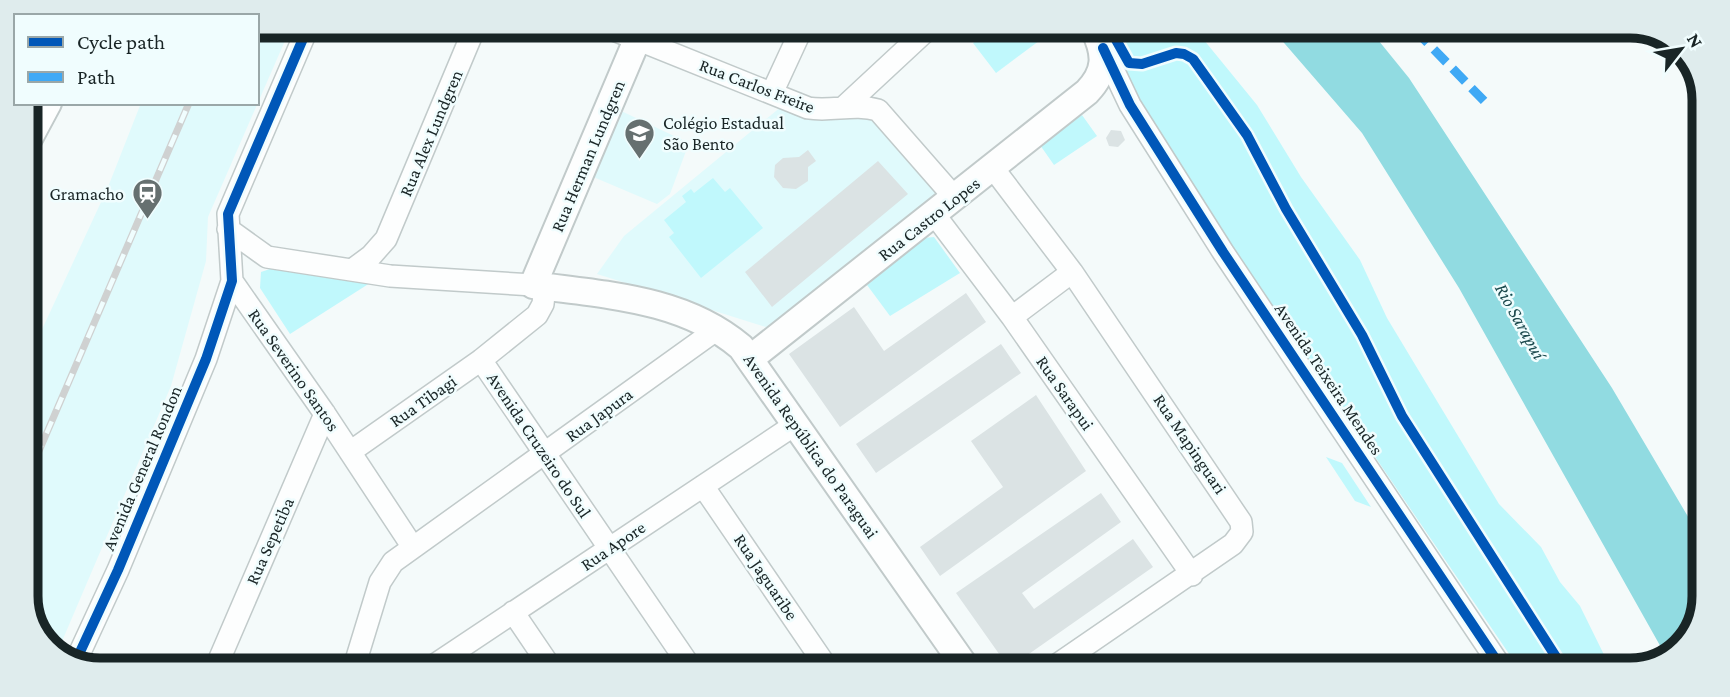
<svg xmlns="http://www.w3.org/2000/svg" width="1730" height="697" font-family="'Crimson Pro',serif">
  <style>
    .built { fill: #e0fafc }
    .green { fill: #c0f8fc }
    .water { fill: #91dbe1 }
    .building { fill: #dbe3e4 }
    .lines { fill: none; stroke-linecap: round; stroke-linejoin: round }
    .minor-casing { stroke: #c1caca; stroke-width: 24 }
    .major-casing { stroke: #c1caca; stroke-width: 30 }
    .minor { stroke: #fdfefe; stroke-width: 21 }
    .major { stroke: #fdfefe; stroke-width: 26 }
    .rail-casing { stroke: #cfd1d1; stroke-width: 7 }
    .rail { stroke: #f0fdfe; stroke-width: 4.5; stroke-dasharray: 13; stroke-linecap: butt }
    .quiet { stroke: #3fa9f5; stroke-width: 9; stroke-dasharray: 18 9; stroke-linecap: butt }
    .cycleway-casing { stroke: #f0fdfe; stroke-width: 15 }
    .cycleway { stroke: #0057b8; stroke-width: 10 }
    .labels { text-anchor: middle; stroke-width: 5; stroke-linejoin: round; paint-order: stroke }
    .street-label { font-size: 18px; fill: #192526; stroke: #f0fdfe }
    .poi-label { font-size: 18px; fill: #192526; stroke: #f0fdfe; text-anchor: start }
    .water-label { font-size: 19px; font-style: italic; fill: #1c4a4e; stroke: #f0fdfe }
    .rim { fill: none; stroke: #192526; stroke-width: 9 }
  </style>
  <rect width="100%" height="100%" fill="#f4fafa"/>
  <path class="built" d="M 257,27 L 291,27 L 208,217 L 206,261 L 171,386 L 57,653 L 42,642 L 26,602 L 26,364 L 108,187 L 141,103 L 257,103 Z
    M 782,106 L 874,113 L 939,191 L 769,328 L 597,274 L 624,236 Z
    M 617,109 L 689,143 L 670,194 L 657,204 L 591,176 Z"/>
  <path class="green" d="M 992,29 L 1036,29 L 1043,38 L 996,73 L 973,43 Z
    M 1106,29 L 1195,29 L 1257,105 L 1301,177 L 1360,260 L 1387,318 L 1499,504 L 1541,547 L 1560,582 L 1580,606 L 1612,671 L 1520,670 L 1208,211 L 1139,99 Z
    M 1082,115 L 1097,136 L 1054,165 L 1040,145 Z
    M 713,178 L 725,192 L 730,188 L 763,228 L 701,278 L 669,237 L 674,233 L 664,220 L 686,202 L 682,196 L 691,189 L 694,193 Z
    M 934,237 L 960,273 L 890,316 L 867,285 L 924,238 Z
    M 273,268 L 370,283 L 290,334 L 260,288 L 261,272 Z
    M 1326,457 L 1342,463 L 1371,507 L 1355,501 Z"/>
  <path class="water" d="M 1272,29 L 1370,30 L 1409,78 L 1612,388 L 1700,537 L 1700,621 L 1674,656 L 1667,658 L 1459,288 L 1362,133 Z"/>
  <path class="building" d="M 1111,130 L 1121,131 L 1125,140 L 1118,147 L 1109,146 L 1106,138 Z
    M 808,150 L 816,161 L 808,167 L 808,181 L 796,189 L 783,188 L 774,177 L 775,165 L 783,158 L 799,157 Z
    M 878,161 L 908,194 L 772,307 L 745,272 Z
    M 966,293 L 986,322 L 840,427 L 789,354 L 854,307 L 884,351 Z
    M 1001,344 L 1021,373 L 876,473 L 856,444 Z
    M 1036,395 L 1086,471 L 940,576 L 920,547 L 1003,487 L 971,441 Z
    M 1101,493 L 1121,522 L 1022,593 L 1034,609 L 1133,539 L 1153,567 L 1009,668 L 956,593 Z"/>
  <g class="lines">
    <defs>
      <path id="minor" d="M 609,28 L 808,108 C 832,112 854,103 878,110 L 955,198
        M 1103,48 L 1130,105 L 1223,252 L 1503,670
        M 772,93 L 802,28
        M 845,106 L 929,28
        M 993,168 L 1072,272 L 1241,522 L 1242,532 L 1233,544 L 1051,669
        M 934,214 L 1012,317 L 1192,575
        M 228,229 L 267,257 L 390,276 L 533,285
        M 352,270 L 371,256 L 386,239 L 475,27
        M 232,281 L 325,414 L 412,546
        M 1012,317 L 1072,272
        M 481,360 L 691,668
        M 350,452 L 481,360 L 537,315 L 543,304 L 545,286
        M 703,486 L 828,669
        M 513,612 L 551,668
        M 74,665 L 118,570 L 206,359 L 232,281 L 228,214 L 308,27
        M 216,667 L 325,414
        M 354,667 L 380,582 L 393,562 L 716,330
        M 430,668 L 796,424"/>
      <path id="major" d="M 642,28 L 533,285 C 605,295 683,298 741,347 L 967,669
        M 26,144 L 48,103
        M 751,358 L 1087,92 C 1107,71 1106,54 1094,29"/>
    </defs>
    <use href="#minor" class="minor-casing"/>
    <use href="#major" class="major-casing"/>
    <use href="#minor" class="minor"/>
    <use href="#major" class="major"/>
    <defs>
      <path id="rail" d="M 26,481 L 189,103"/>
    </defs>
    <use href="#rail" class="rail-casing"/>
    <use href="#rail" class="rail"/>
    <path class="quiet" d="M 1415,30 L 1490,107"/>
    <defs>
      <path id="cycleway" d="M 1110,29 L 1129,63 L 1142,64 L 1176,53 L 1184,54 L 1193,59 L 1208,80 L 1247,135 L 1286,209 L 1362,335 L 1402,416 L 1565,671
        M 1103,48 L 1130,105 L 1223,252 L 1503,670
        M 74,665 L 118,570 L 206,359 L 232,281 L 228,214 L 308,27"/>
    </defs>
    <use href="#cycleway" class="cycleway-casing"/>
    <use href="#cycleway" class="cycleway"/>
  </g>
  <defs>
    <symbol id="school-pin" viewBox="-11 -11 22 30"><path d="M0 17L-7.5 6A9.5 9.5 0 1 1 7.5 6Z" fill="#667070" stroke="#f0fdfe"/><path d="M0-5L7-2L0 1L-7-2ZM-4 1L0 2.5L4 1V4Q0 6-4 4Z" fill="#fff"/></symbol>
    <symbol id="station-pin" viewBox="-11 -11 22 30"><path d="M0 17L-7.5 6A9.5 9.5 0 1 1 7.5 6Z" fill="#667070" stroke="#f0fdfe"/><path d="M-3-6H3Q5-6 5-4V2Q5 4 3 4L4.5 6H3L1.5 4h-3L-3 6H-4.5L-3 4Q-5 4-5 2V-4Q-5-6-3-6ZM-3.5-4v3h7v-3ZM-3.5 1v1.5H-2V1ZM2 1v1.5H3.5V1Z" fill="#fff"/></symbol>
  </defs>
  <g fill-rule="evenodd">
    <use href="#school-pin" x="622" y="116" width="35" height="47"/>
    <use href="#station-pin" x="130" y="176" width="35" height="47"/>
  </g>
  <g class="labels">
    <g class="street-label">
      <text transform="translate(757 86) rotate(21)" y="6">Rua Carlos Freire</text>
      <text transform="translate(431 133) rotate(-67)" y="6">Rua Alex Lundgren</text>
      <text transform="translate(588 156) rotate(-67)" y="6">Rua Herman Lundgren</text>
      <text transform="translate(929 219) rotate(-38)" y="6">Rua Castro Lopes</text>
      <text transform="translate(294 370) rotate(55)" y="6">Rua Severino Santos</text>
      <text transform="translate(1329 379) rotate(56)" y="6">Avenida Teixeira Mendes</text>
      <text transform="translate(1065 393) rotate(55)" y="6">Rua Sarapui</text>
      <text transform="translate(423 401) rotate(-35)" y="6">Rua Tibagi</text>
      <text transform="translate(599 415) rotate(-36)" y="6">Rua Japura</text>
      <text transform="translate(1190 444) rotate(56)" y="6">Rua Mapinguari</text>
      <text transform="translate(539 445) rotate(56)" y="6">Avenida Cruzeiro do Sul</text>
      <text transform="translate(811 446) rotate(55)" y="6">Avenida República do Paraguai</text>
      <text transform="translate(142 468) rotate(-67)" y="6">Avenida General Rondon</text>
      <text transform="translate(270 541) rotate(-66)" y="6">Rua Sepetiba</text>
      <text transform="translate(613 546) rotate(-34)" y="6">Rua Apore</text>
      <text transform="translate(766 577) rotate(56)" y="6">Rua Jaguaribe</text>
    </g>
    <g class="poi-label">
      <text x="663" y="129">Colégio Estadual<tspan x="663" dy="21">São Bento</tspan></text>
      <text x="124" y="200" text-anchor="end">Gramacho</text>
    </g>
    <g class="water-label">
      <text transform="translate(1521 321) rotate(61)" y="7">Rio Sarapuí</text>
    </g>
  </g>
  <path d="M0 0H1730V697H0ZM100 38H1630A62 62 0 0 1 1692 100V596A62 62 0 0 1 1630 658H100A62 62 0 0 1 38 596V100A62 62 0 0 1 100 38Z" fill="#dfeced" fill-rule="evenodd"/>
  <path class="rim" d="M100 38H1630A62 62 0 0 1 1692 100V596A62 62 0 0 1 1630 658H100A62 62 0 0 1 38 596V100A62 62 0 0 1 100 38Z"/>
  <rect x="14" y="14" width="245" height="91" fill="#f0fdfe" stroke="#9aa7a8" stroke-width="2"/>
  <rect x="28" y="37" width="35" height="10" fill="#0057b8" stroke="#9aa7a8" stroke-width="2"/>
  <text x="77" y="49" font-size="21" fill="#192526">Cycle path</text>
  <rect x="28" y="72" width="35" height="10" fill="#3fa9f5" stroke="#9aa7a8" stroke-width="2"/>
  <text x="77" y="84" font-size="21" fill="#192526">Path</text>
  <g transform="translate(1681 49) rotate(59)" stroke="#f0fdfe" stroke-width="5" paint-order="stroke">
  <path d="M0-5L12 26L0 18L-12 26Z" fill="#192526"/>
  <text y="-10" font-size="19" font-weight="bold" text-anchor="middle" fill="#192526">N</text>
  </g>
</svg>
